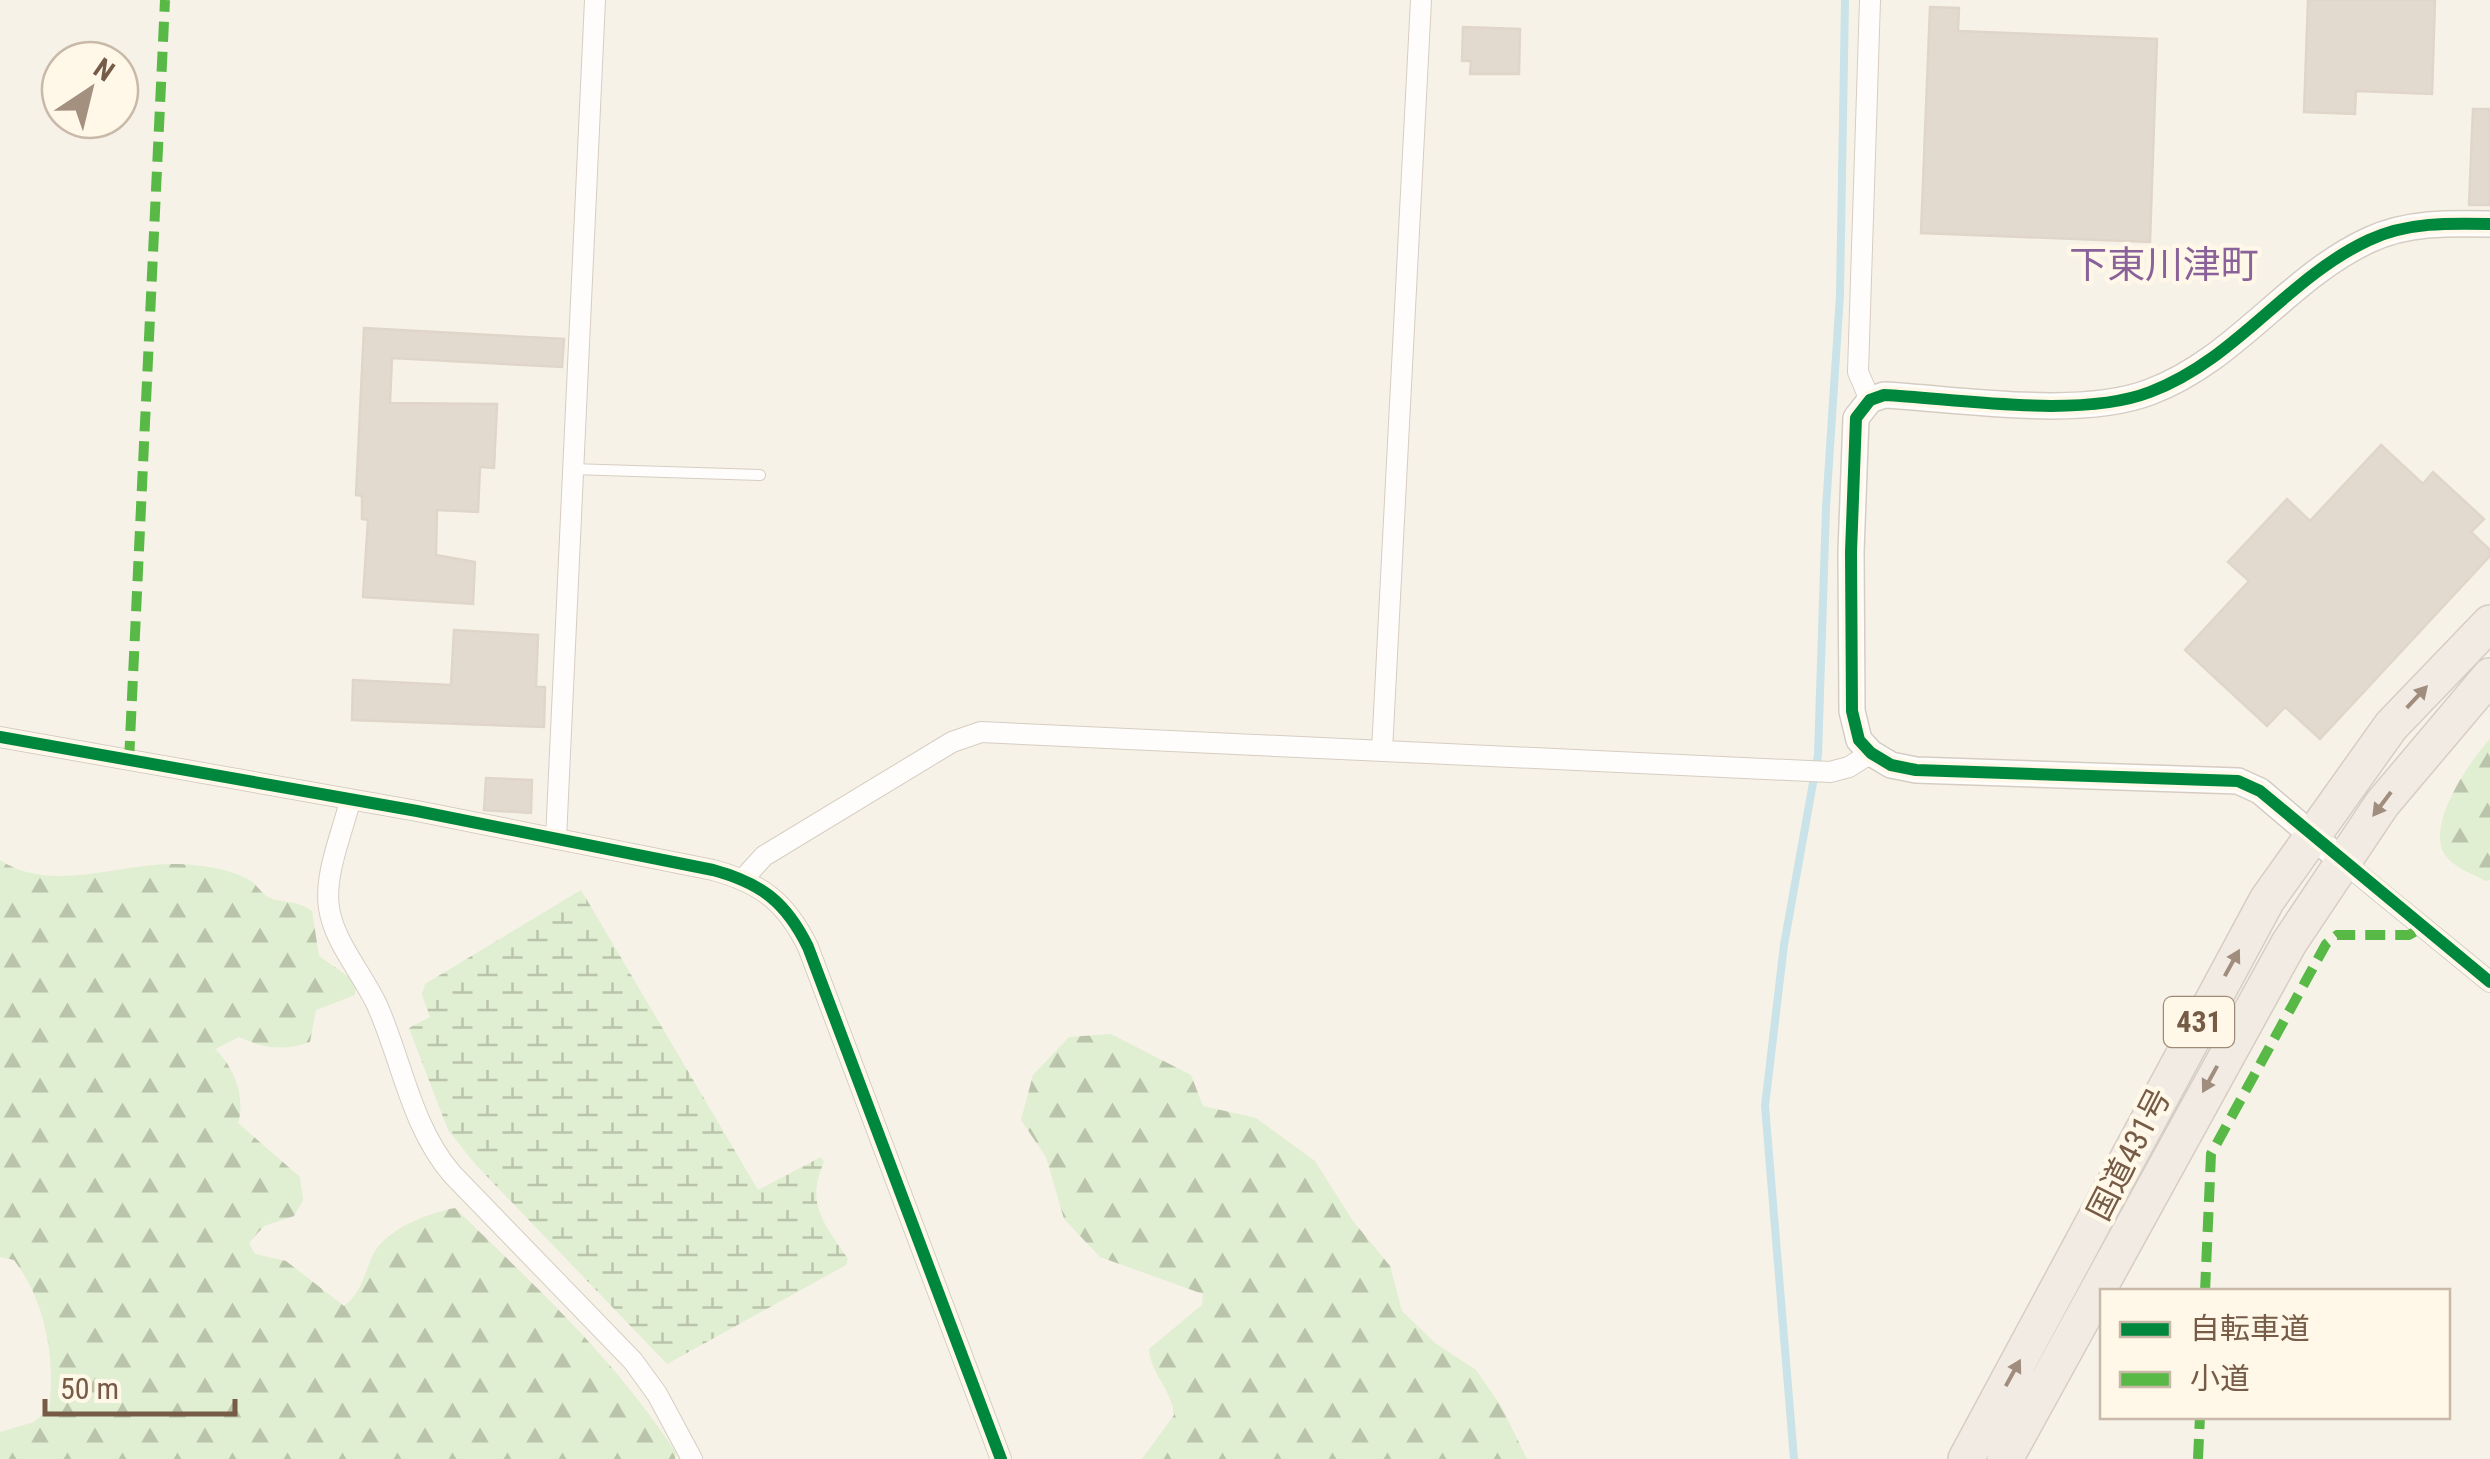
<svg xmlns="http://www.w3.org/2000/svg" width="2490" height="1459" font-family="'Roboto Condensed','Noto Sans JP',sans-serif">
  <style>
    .forest { fill: url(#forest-firs) }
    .wetland { fill: url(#wetland-marsh) }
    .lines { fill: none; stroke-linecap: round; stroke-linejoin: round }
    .stream { stroke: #c9e3e8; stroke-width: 8 }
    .building { fill: #e3dacf; stroke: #e0d5c9; stroke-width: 2.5 }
    .service-casing { stroke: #d6cdc2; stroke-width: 12 }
    .minor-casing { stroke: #d6cdc2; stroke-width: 22 }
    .tertiary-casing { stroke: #d6cdc2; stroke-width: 28 }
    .trunk-casing { stroke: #d6cdc4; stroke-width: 38 }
    .service { stroke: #fefdfb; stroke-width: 10 }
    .minor { stroke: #fefdfb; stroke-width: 20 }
    .tertiary { stroke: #fefdfb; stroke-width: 25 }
    .trunk { stroke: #f2ebe3; stroke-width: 35 }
    .quiet { stroke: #58b947; stroke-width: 10; stroke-dasharray: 20 10; stroke-linecap: butt }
    .cycleway-casing { stroke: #fff8e8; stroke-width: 19 }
    .cycleway { stroke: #00873e; stroke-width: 12 }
    .oneway { fill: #a18d7e }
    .labels { text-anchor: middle; stroke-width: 9; stroke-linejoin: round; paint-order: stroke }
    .shield { fill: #fff8e8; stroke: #9f8a77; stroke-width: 2.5 }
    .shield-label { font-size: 30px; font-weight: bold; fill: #765b47 }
    .street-label { font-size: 32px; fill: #765b47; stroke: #fff8e8 }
    .quarter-label { font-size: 38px; fill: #8a629a; stroke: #fff8e8 }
  </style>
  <defs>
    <pattern id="forest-firs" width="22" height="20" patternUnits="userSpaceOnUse" patternTransform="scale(2.5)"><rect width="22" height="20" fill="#e0eed1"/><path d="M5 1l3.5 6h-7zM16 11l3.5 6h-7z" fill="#bac4ab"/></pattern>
    <pattern id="wetland-marsh" width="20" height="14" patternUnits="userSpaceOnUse" patternTransform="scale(2.5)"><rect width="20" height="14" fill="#e0eed1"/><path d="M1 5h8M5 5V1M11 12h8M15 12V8" fill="none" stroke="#bac4ab"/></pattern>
  </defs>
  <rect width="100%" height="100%" fill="#f7f2e7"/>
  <path class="forest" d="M 2490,739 L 2490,880 L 2486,881 C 2473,874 2454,868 2445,855 C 2425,826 2470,760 2490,739 Z
    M 0,860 C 51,894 118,863 175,864 C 197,864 232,869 251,881 C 257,885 262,894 268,897 C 283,904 297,900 312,911 L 319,956 L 356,982 L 355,995 L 316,1010 L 310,1042 C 282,1051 266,1049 239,1037 L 215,1049 C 234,1067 246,1097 238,1123 L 300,1177 L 303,1200 L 294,1216 L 264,1226 L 249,1243 L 255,1254 L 286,1261 L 344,1306 C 361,1293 363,1278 371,1259 C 382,1230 428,1213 455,1208 C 534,1285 616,1360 676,1453 L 675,1459 L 0,1459 L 0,1432 L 34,1422 L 49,1409 C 56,1358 45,1300 14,1260 L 0,1257 Z
    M 1111,1034 L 1191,1075 L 1203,1106 L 1256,1118 L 1315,1161 L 1353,1221 L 1390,1266 L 1402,1311 L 1435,1343 L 1476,1370 L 1501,1406 L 1527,1459 L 1142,1459 L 1174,1415 C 1172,1389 1151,1375 1149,1349 L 1202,1305 L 1203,1294 L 1100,1257 L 1064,1219 L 1046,1157 L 1021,1120 L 1033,1075 L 1069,1037 Z"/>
  <path class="wetland" d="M 581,890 L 758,1190 L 821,1157 L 824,1162 C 805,1204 824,1223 848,1259 L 846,1265 L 667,1364 L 476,1165 L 448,1130 L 409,1028 L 430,1017 L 422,995 L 425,984 Z"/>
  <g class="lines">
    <path class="stream" d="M 1794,1459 L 1765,1106 L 1784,945 L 1818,755 L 1826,508 L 1840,295 L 1845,0"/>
  </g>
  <path class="building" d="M 2308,0 L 2435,0 L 2432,94 L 2356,91 L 2355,114 L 2304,112 Z
    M 1930,7 L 1959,8 L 1958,31 L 2157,39 L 2150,242 L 1921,233 Z
    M 1463,27 L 1520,29 L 1519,74 L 1470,74 L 1471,61 L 1462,61 Z
    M 2473,109 L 2490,109 L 2490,205 L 2469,205 Z
    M 364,328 L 564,339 L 562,367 L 392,358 L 390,403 L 497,404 L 494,468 L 480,467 L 478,512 L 437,510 L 436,555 L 475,562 L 473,604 L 363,597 L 368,520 L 362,519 L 362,496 L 356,495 Z
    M 2381,445 L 2423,484 L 2433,472 L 2484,519 L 2471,532 L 2490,550 L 2490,556 L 2320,739 L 2285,707 L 2267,726 L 2185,650 L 2249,581 L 2228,562 L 2287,499 L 2310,521 Z
    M 454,630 L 538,635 L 536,687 L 545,687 L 544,727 L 352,720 L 353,680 L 451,685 Z
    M 486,778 L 532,780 L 531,813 L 484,810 Z"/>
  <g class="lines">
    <defs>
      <path id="service" d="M 571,469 L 760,475"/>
      <path id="minor" d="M 1870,0 L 1858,372 L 1870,400
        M 0,737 L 417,811 L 713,870 C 761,883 786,902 808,947 L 1001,1459
        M 1382,751 L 1421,0
        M 350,801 C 342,834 324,874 329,908 C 334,942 362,973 377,1005 C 402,1061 411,1126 452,1174 L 633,1361 L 657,1394 L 692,1459
        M 556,839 L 595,0
        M 2341,860 L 2490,982
        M 744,878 L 764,856 L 952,742 L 981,732 L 1830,772 L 1849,767 L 1871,753"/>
      <path id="tertiary" d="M 2341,860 L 2260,791 L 2238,781 L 1916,770 L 1891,765 L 1871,753 L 1859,740 L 1852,711 L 1851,552 L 1856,418 L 1870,400 L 1884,395 C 1960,399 2080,419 2150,392 C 2236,360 2287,278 2369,240 C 2407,222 2450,223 2490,224"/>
      <path id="trunk" d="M 1966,1459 L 2267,900 L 2391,726 L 2490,623
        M 2005,1459 L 2289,943 L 2382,804 L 2490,676"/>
    </defs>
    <use href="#service" class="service-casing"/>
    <use href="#minor" class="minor-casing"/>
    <use href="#tertiary" class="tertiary-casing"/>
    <use href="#trunk" class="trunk-casing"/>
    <use href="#service" class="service"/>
    <use href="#minor" class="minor"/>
    <use href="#tertiary" class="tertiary"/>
    <use href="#trunk" class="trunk"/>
    <path class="quiet" d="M 129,761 L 165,0
      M 2205,1292 L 2211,1154 L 2326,944 L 2337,935 L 2409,935 L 2423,927
      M 2198,1459 L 2200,1416"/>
    <defs>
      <path id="cycleway" d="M 2490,224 C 2450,223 2407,222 2369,240 C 2287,278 2236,360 2150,392 C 2080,419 1960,399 1884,395 L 1870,400 L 1856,418 L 1851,552 L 1852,711 L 1859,740 L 1871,753 L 1891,765 L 1916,770 L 2238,781 L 2260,791 L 2490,982
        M 0,737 L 417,811 L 713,870 C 761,883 786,902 808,947 L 1001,1459"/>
    </defs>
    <use href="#cycleway" class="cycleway-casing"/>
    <use href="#cycleway" class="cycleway"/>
  </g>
  <defs><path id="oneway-solid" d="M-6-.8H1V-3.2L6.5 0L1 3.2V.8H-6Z" transform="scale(2.5)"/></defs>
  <g class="oneway">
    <use href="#oneway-solid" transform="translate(2417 697) rotate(-47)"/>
    <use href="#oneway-solid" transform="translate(2382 804) rotate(127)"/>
    <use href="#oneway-solid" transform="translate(2232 963) rotate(-61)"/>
    <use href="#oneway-solid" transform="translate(2210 1079) rotate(119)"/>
    <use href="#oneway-solid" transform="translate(2013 1373) rotate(-61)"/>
  </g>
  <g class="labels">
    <rect class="shield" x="2164" y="997" width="70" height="50" rx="8"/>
    <g class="shield-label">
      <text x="2199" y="1032">431</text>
    </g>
    <g class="street-label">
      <text transform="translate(2129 1154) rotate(-63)" y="11">国道431号</text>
    </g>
    <g class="quarter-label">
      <text x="2164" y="278">下東川津町</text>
    </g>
  </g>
  <rect x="2100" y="1289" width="350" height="130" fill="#fff8e8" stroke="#c8b9a8" stroke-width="2.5"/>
  <rect x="2120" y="1322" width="50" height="15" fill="#00873e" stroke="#c8b9a8" stroke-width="2.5"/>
  <text x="2190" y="1339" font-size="30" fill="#765b47">自転車道</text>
  <rect x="2120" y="1372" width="50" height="15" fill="#58b947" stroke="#c8b9a8" stroke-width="2.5"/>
  <text x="2190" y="1389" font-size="30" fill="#765b47">小道</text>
  <g transform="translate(90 90) rotate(35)"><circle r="48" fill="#fff8e8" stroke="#c8b9a8" stroke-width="2.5"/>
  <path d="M0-8L18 38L0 25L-18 38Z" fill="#a3907f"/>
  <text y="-15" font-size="28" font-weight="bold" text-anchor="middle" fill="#765b47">N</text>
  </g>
  <path d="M45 1399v15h190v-15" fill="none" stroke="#765b47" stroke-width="5"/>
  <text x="60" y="1399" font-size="30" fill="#765b47" stroke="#fff8e8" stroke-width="8" paint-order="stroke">50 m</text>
</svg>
